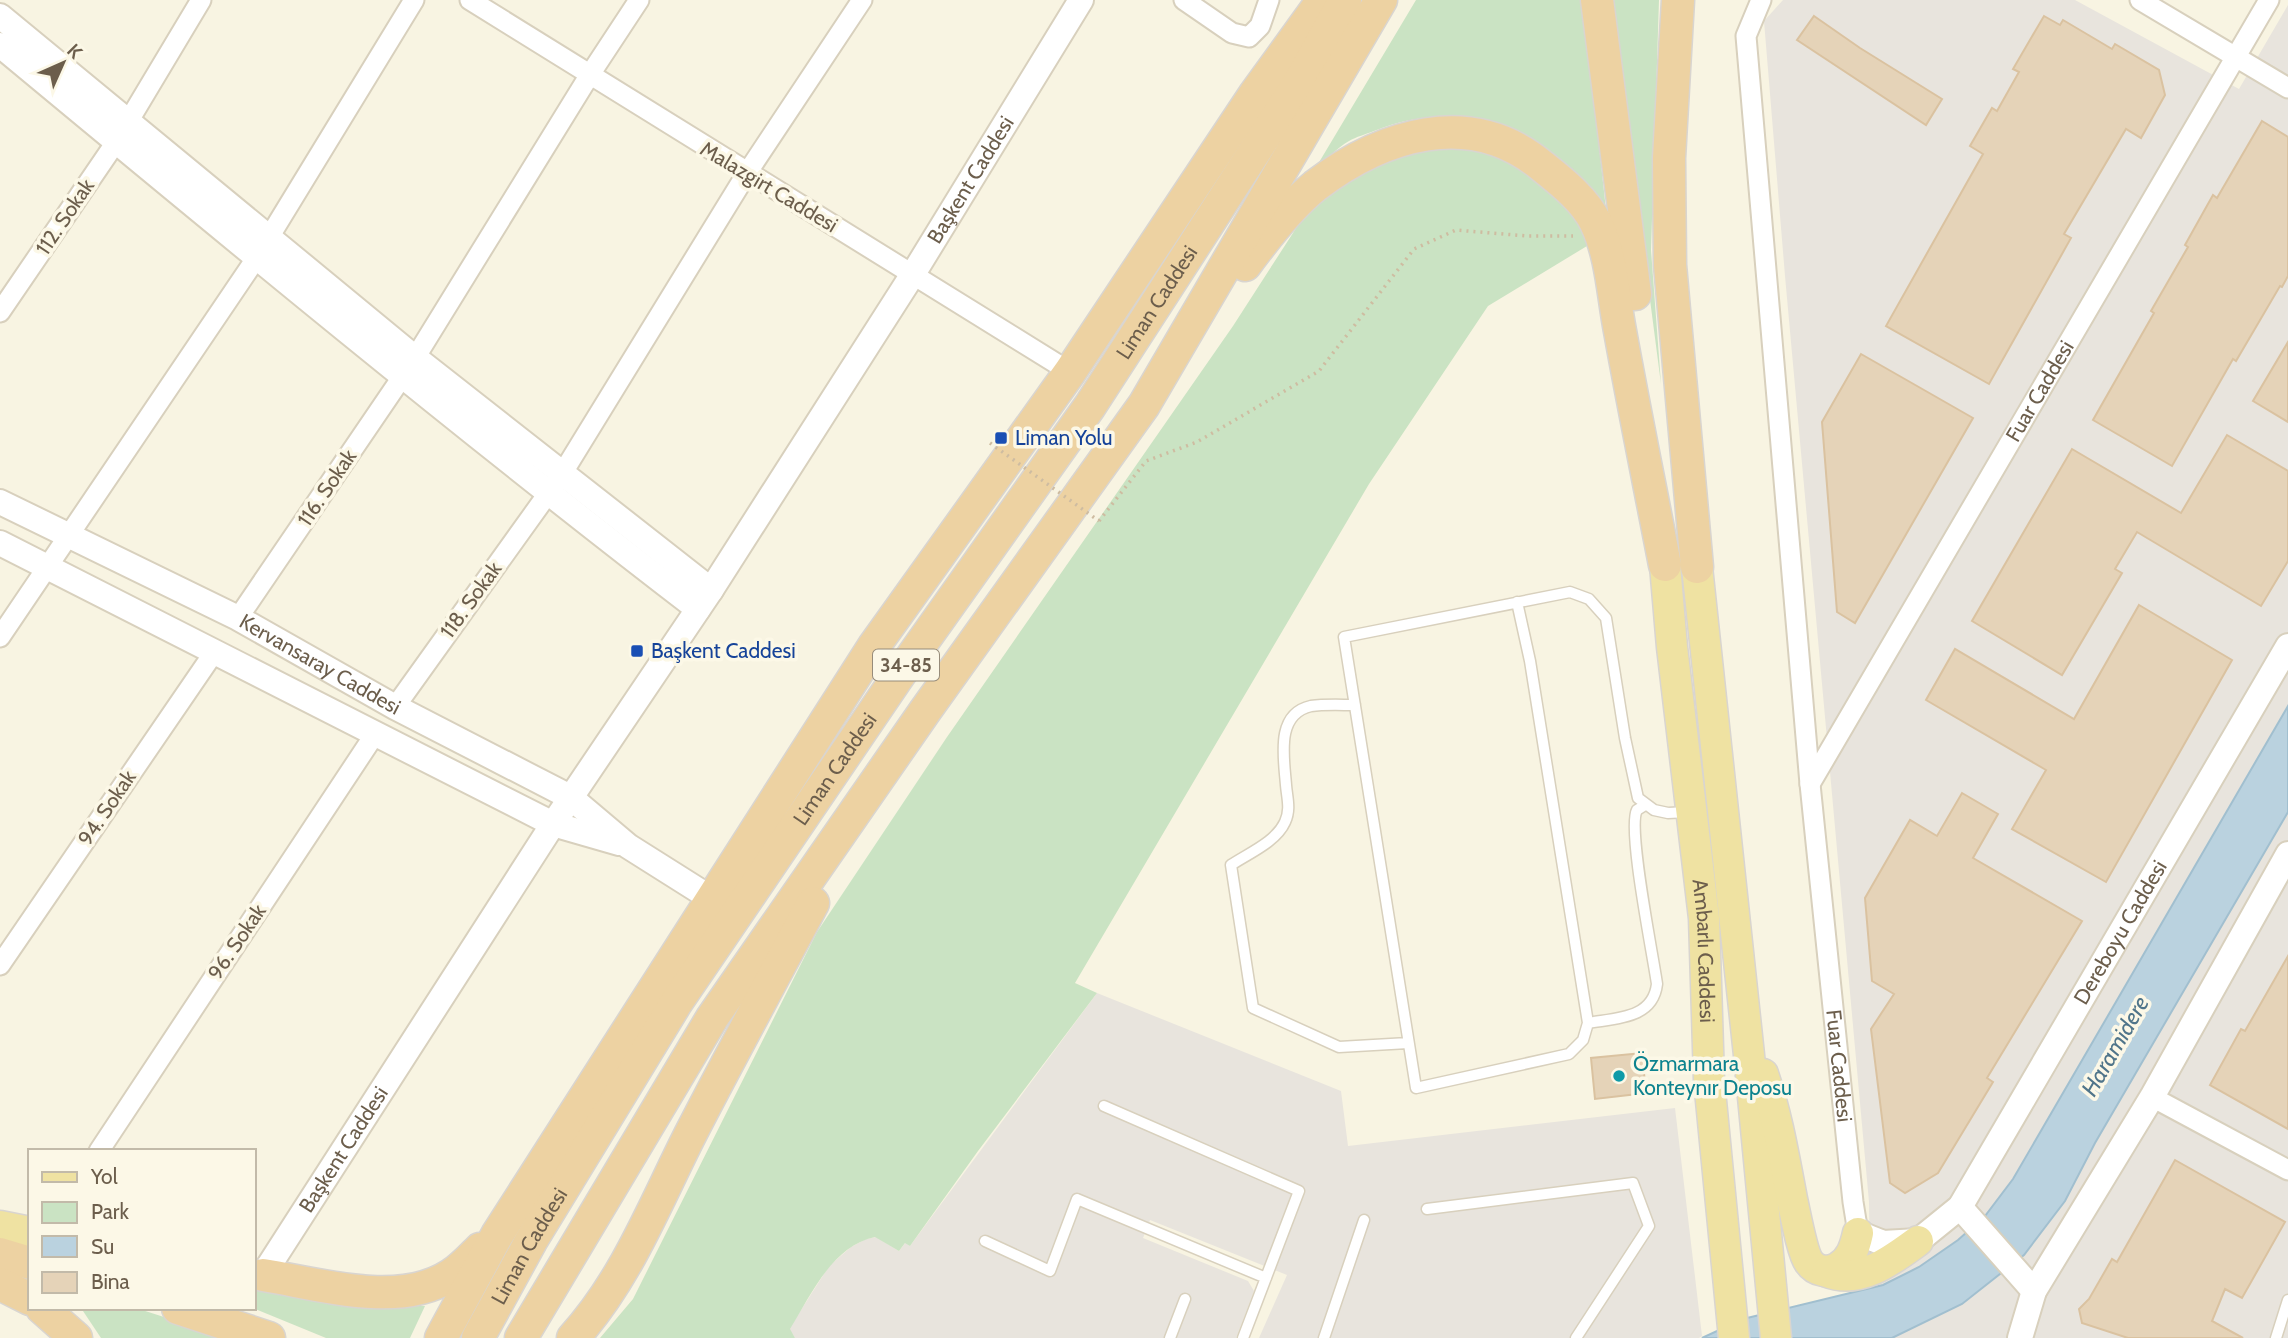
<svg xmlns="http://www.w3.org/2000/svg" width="2288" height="1338" font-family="Cabin,sans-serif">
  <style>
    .industrial { fill: #e8e4dd }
    .green { fill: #cae3c3 }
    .water { fill: #bad2df; stroke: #a1bfcf; stroke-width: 2 }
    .building { fill: #e5d3b8; stroke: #dac2a0; stroke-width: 2 }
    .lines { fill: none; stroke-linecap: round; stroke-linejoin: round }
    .service-casing { stroke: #d8d0bd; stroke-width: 13 }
    .minor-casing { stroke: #d8d0bd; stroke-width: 23 }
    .tertiary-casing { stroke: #d8d0bd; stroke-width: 28 }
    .primary-casing { stroke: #d9d5d0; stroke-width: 33 }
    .trunk-casing { stroke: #d9d5d0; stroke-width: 35 }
    .path { stroke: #cebca1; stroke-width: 3.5; stroke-dasharray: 2 5; stroke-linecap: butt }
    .service { stroke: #fff; stroke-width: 10 }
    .minor { stroke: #fff; stroke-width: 19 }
    .tertiary { stroke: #fff; stroke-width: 24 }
    .primary { stroke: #efe2a2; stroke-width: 30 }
    .trunk { stroke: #edd2a2; stroke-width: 32 }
    .path-bridge { stroke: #cebca1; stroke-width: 3.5; stroke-dasharray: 2 5; stroke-linecap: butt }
    .transit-dot { fill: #1a4fb4; stroke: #fcf8e7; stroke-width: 2.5 }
    .culture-dot { fill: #0f9aa8; stroke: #fcf8e7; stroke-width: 2.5 }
    .labels { text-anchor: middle; stroke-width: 7; stroke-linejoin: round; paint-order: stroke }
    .shield { fill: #fcf8e7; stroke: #978c7a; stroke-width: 2 }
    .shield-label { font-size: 19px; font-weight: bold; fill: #6c5e4c }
    .street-label { font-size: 21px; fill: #6c5e4c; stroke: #fcf8e7 }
    .transit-label { font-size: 21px; fill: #164399; stroke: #fcf8e7; text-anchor: start }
    .culture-label { font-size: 21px; fill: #0d838f; stroke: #fcf8e7; text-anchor: start }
    .water-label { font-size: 23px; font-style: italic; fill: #50758a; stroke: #fcf8e7 }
  </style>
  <rect width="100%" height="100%" fill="#f8f4e2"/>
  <path class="industrial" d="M 1783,0 L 2075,0 L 2239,89 L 2288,5 L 2288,1338 L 1871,1338 L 1869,1202 L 1785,276 L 1764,21 Z
    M 1097,993 L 1341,1091 L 1348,1146 L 1675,1108 L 1702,1336 L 1699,1338 L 1259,1338 L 1287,1275 L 1150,1220 L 1143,1238 L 1248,1281 L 1254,1291 L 1236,1338 L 795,1338 L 789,1329 L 829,1266 L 851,1247 L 866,1239 L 876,1237 L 899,1251 L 906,1242 L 910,1246 Z"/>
  <path class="green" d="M 1416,0 L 1583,0 L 1607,219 C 1596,204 1586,185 1572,172 C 1518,118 1444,102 1374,131 C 1366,134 1356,137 1349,141 C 1337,148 1326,160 1315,169 Z
    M 1611,0 L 1659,0 L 1651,250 L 1661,384 Z
    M 1440,140 L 1482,148 L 1524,166 L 1567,202 L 1582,224 L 1587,246 L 1488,306 L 1369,484 L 1075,983 L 1097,993 L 978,1151 L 910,1246 L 905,1243 L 899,1251 L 875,1237 C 832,1246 811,1295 790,1329 L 795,1338 L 600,1338 L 633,1299 L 817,932 L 947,737 L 1233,326 L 1302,219 L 1342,180 Z
    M 254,1287 L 349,1300 L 425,1306 L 410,1338 L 326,1338 L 253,1308 Z
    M 81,1308 L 136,1308 L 229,1338 L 101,1338 Z"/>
  <path class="water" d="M 2288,706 L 2288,812 L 2095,1143 L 2065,1201 L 2024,1255 L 1962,1304 L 1892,1338 L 1702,1338 L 1743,1319 L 1883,1285 L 1919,1267 L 1958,1240 L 1985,1216 L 2013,1179 Z"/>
  <path class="building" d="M 1814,16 L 1860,48 L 1942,99 L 1926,125 L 1797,40 Z
    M 2044,16 L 2060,25 L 2063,20 L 2112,49 L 2115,44 L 2159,70 L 2165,95 L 2141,138 L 2126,129 L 2064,234 L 2071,238 L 1989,384 L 1886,326 L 1983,154 L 1970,146 L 1992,108 L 1997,111 L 2019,72 L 2013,69 Z
    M 2262,121 L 2288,137 L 2288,276 L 2282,287 L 2280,286 L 2236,361 L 2233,359 L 2172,466 L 2093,420 L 2154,313 L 2151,311 L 2188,247 L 2185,245 L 2213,195 L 2217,198 Z
    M 2288,342 L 2288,422 L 2253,401 Z
    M 1861,354 L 1973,418 L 1855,623 L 1837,612 L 1822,422 Z
    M 2227,435 L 2288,471 L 2288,561 L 2261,606 L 2137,532 L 2115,569 L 2122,573 L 2062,675 L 1972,621 L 2072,449 L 2181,513 Z
    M 2139,605 L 2232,660 L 2106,882 L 2012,829 L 2046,770 L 1926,700 L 1955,649 L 2074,719 Z
    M 1962,793 L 1998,814 L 1973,858 L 2082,921 L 1987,1078 L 1993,1082 L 1938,1173 L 1905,1193 L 1890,1183 L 1871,1029 L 1894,994 L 1872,981 L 1865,898 L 1910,820 L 1937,836 Z
    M 2288,956 L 2288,1129 L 2210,1085 L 2241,1029 L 2245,1031 Z
    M 1642,1053 L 1646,1093 L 1595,1099 L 1591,1058 Z
    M 2175,1160 L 2285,1222 L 2242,1298 L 2225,1289 L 2212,1321 L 2243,1338 L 2128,1338 L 2082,1323 L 2079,1309 L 2089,1299 L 2112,1259 L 2117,1262 Z"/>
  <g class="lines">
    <defs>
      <path id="service" d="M 1517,602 L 1530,661 L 1588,1023 L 1583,1040 L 1569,1054 L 1416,1088 L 1344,637 L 1570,592 L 1589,599 L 1606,618 L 1625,738 L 1638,798 L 1654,810 L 1668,813 L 1688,812
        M 1355,705 C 1341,705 1325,704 1311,706 C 1275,714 1284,758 1286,785 C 1287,798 1291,809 1285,822 C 1276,842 1249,853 1231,865 L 1253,1008 L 1339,1047 L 1408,1043
        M 1588,1023 C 1616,1018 1653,1019 1657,984 C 1653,955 1627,828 1637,810 L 1645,805
        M 1104,1106 L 1299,1191 L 1243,1338
        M 1427,1209 L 1633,1183 L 1649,1226 L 1576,1338
        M 985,1241 L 1050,1271 L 1077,1199 L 1266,1278
        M 1170,1338 L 1185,1299
        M 1324,1338 L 1364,1220
        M 2276,1338 L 2288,1300"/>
      <g id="minor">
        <path d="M 470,0 L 1070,372"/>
        <path d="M 1184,0 L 1232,33 L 1249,37 L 1260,26 L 1269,0"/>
        <path id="s1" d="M 1761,0 L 1746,36 L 1810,784 L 1853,1202 L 1858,1233"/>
        <path d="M 2140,0 L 2288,88"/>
        <path d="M 0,312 L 116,142 L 201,0"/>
        <path d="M 238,618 L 415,358 L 589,76 L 639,0"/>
        <path d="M 0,637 L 257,257 L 414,0"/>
        <path d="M 395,707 L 562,474 L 747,173 L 862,0"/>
        <path id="s2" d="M 1810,784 L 2269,0"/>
        <path d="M 0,965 L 215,651"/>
        <path d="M 2152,1097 L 2288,1170"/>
        <path d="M 99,1151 L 375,734"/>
      </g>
      <g id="tertiary">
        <path d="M 0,16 L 409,353 L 711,590"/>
        <path d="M 0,45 C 230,236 461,427 698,609"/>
        <path id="s3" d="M 0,502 L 238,618 L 395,707 L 570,797 L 628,846 L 712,899"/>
        <path d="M 0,543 L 553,824 L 619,843"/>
        <path d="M 1960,1207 L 2034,1291"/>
        <path id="s4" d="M 1858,1233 L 1883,1243 L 1918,1241 L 1960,1207 L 2288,646"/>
        <path id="s5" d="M 263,1275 L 553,824 L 711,590 L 913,274 L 1081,0"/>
        <path d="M 2020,1338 L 2034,1291 L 2152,1097 L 2288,854"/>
      </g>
      <g id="primary">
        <path id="s6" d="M 1665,565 L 1672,647 L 1704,918 L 1709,1080 L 1734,1338"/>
        <path d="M 1697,567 L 1749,1055 L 1776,1338"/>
        <path d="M 1763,1074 C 1777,1115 1784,1157 1792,1199 C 1795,1212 1802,1252 1809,1262 C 1816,1272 1827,1273 1837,1268 C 1851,1260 1855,1247 1858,1233"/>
        <path d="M 0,1226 L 30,1232"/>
        <path d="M 1827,1272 C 1860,1285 1892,1260 1918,1241"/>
      </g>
      <g id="trunk">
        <path d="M 1597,0 L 1635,294"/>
        <path d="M 1678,0 L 1669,158 L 1670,265 L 1697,567"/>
        <path d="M 1245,265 C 1265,238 1289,207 1315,186 C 1382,135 1470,106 1542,166 C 1562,182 1585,200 1596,223 C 1612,257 1613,295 1620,331 C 1634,409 1650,487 1665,565"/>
        <path d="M 0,1254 L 30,1263"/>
        <path d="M 263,1275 C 320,1284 399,1309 451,1275 C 462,1268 471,1258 480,1249"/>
        <path d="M 0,1284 L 30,1299"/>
        <path d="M 42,1308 L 76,1338"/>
        <path d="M 178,1308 L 269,1338"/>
        <path d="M 441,1338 L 497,1235 L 874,646 L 1070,372 L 1255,94 L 1323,0"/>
        <path id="s7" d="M 478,1338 L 531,1241 L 676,1003 L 897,678 L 1090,406 L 1301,80 L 1345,0"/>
        <path d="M 521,1338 L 712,1018 L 925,711 L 1144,405 L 1381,0"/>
        <path d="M 573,1338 C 626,1280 655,1204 690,1135 C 730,1057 772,980 813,903"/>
      </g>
    </defs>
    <use href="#service" class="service-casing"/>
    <use href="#minor" class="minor-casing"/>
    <use href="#tertiary" class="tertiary-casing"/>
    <use href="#primary" class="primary-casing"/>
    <use href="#trunk" class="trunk-casing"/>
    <path class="path" d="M 1099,521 L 1146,461 L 1197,442 L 1319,371 L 1414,249 L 1456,230 L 1527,236 L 1573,236"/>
    <use href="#service" class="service"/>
    <use href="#minor" class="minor"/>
    <use href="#tertiary" class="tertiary"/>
    <use href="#primary" class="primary"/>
    <use href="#trunk" class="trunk"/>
    <path class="path-bridge" d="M 990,443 L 1099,521"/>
  </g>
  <g class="transit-dot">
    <rect x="994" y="431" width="14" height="14" rx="3.5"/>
    <rect x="630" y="644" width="14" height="14" rx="3.5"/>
  </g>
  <circle class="culture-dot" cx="1619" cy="1076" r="7"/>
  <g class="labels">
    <rect class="shield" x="873" y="649.5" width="66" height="31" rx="5"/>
    <g class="shield-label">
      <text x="906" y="672">34-85</text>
    </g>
    <g class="street-label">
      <text dy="7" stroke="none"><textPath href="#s5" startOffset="1304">Başkent Caddesi</textPath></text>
      <text transform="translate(769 187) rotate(31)" y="7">Malazgirt Caddesi</text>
      <text transform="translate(65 217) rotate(-56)" y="7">112. Sokak</text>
      <text dy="7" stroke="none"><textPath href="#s7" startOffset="1239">Liman Caddesi</textPath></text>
      <text dy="7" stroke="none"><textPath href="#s2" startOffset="455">Fuar Caddesi</textPath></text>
      <text transform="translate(327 488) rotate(-56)" y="7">116. Sokak</text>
      <text transform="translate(471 600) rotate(-54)" y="7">118. Sokak</text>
      <text dy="7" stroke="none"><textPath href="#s3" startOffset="359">Kervansaray Caddesi</textPath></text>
      <text dy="7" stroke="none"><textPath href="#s7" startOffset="672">Liman Caddesi</textPath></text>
      <text transform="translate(107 808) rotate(-56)" y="7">94. Sokak</text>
      <text dy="7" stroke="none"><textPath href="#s4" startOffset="434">Dereboyu Caddesi</textPath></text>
      <text transform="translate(237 942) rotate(-56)" y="7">96. Sokak</text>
      <text dy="7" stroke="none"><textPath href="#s6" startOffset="388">Ambarlı Caddesi</textPath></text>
      <text dy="7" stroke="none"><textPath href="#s1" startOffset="1073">Fuar Caddesi</textPath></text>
      <text dy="7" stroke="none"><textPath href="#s5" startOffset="149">Başkent Caddesi</textPath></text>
      <text dy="7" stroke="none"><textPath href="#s7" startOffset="105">Liman Caddesi</textPath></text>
    </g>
    <g class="transit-label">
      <text x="1015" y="445">Liman Yolu</text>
      <text x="651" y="658">Başkent Caddesi</text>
    </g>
    <g class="culture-label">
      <text x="1633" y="1071">Özmarmara<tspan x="1633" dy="24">Konteynır Deposu</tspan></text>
    </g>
    <g class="water-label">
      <text transform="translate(2115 1046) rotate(-60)" y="8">Haramidere</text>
    </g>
  </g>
  <rect x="28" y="1149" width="228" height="161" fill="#fcf8e7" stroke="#c2baa9" stroke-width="2"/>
  <rect x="42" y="1172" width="35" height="10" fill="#efe2a2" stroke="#c2baa9" stroke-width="2"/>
  <text x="91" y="1184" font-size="21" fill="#6c5e4c">Yol</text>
  <rect x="42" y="1202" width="35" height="21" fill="#cae3c3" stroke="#c2baa9" stroke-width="2"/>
  <text x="91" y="1219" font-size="21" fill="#6c5e4c">Park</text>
  <rect x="42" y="1236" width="35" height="21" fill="#bad2df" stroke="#c2baa9" stroke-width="2"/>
  <text x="91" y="1254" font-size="21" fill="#6c5e4c">Su</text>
  <rect x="42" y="1272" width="35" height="21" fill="#e5d3b8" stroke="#c2baa9" stroke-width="2"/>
  <text x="91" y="1289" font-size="21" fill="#6c5e4c">Bina</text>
  <g transform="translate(63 63) rotate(45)" stroke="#fcf8e7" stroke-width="5" paint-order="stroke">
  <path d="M0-5L12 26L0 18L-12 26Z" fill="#6c5e4c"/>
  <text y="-10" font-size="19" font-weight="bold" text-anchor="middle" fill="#6c5e4c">K</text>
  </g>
</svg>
